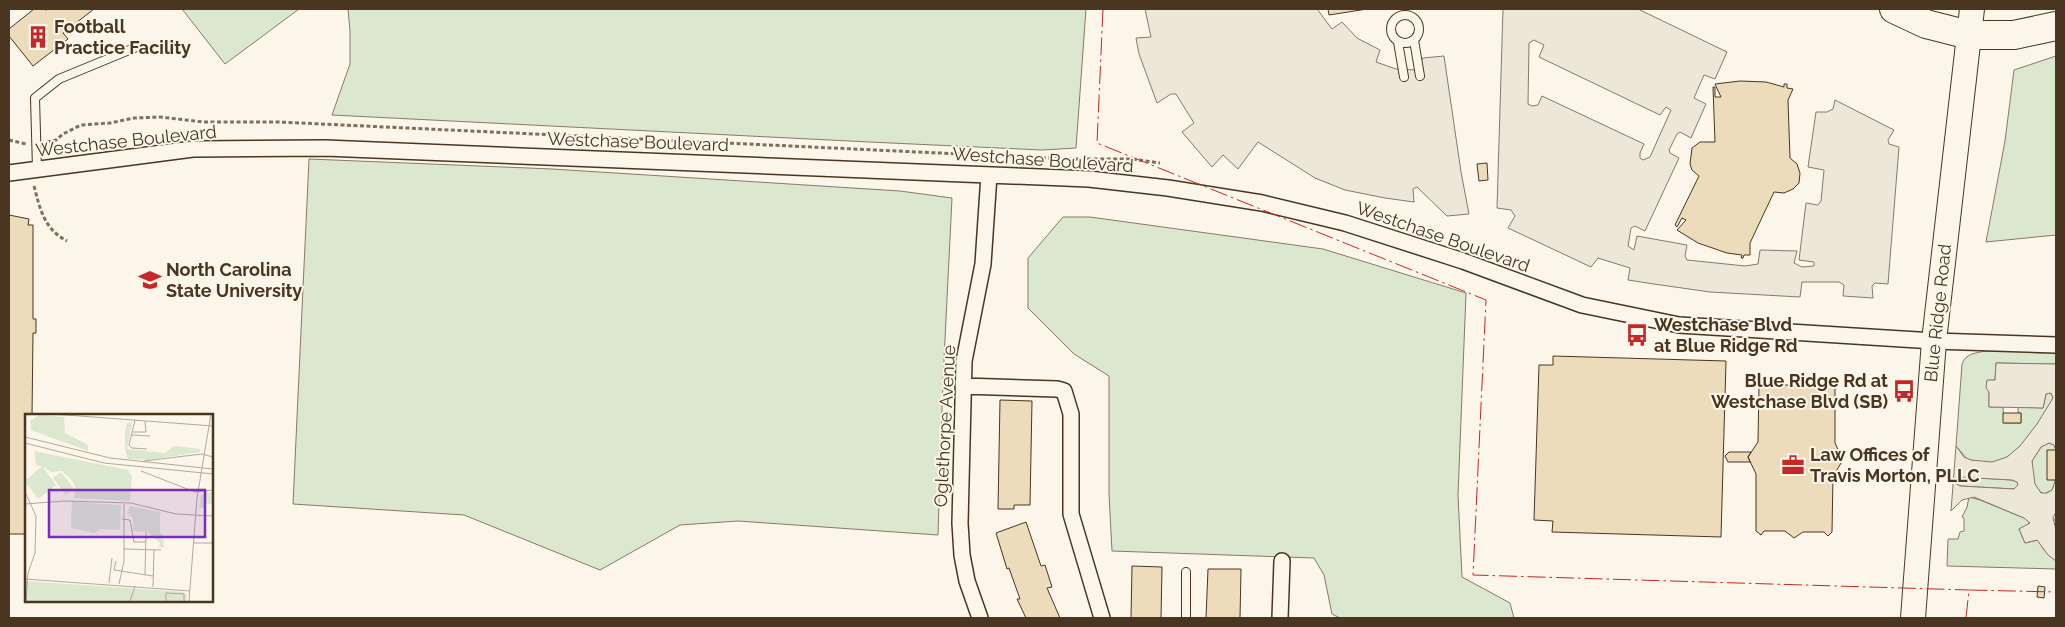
<svg xmlns="http://www.w3.org/2000/svg" width="2065" height="627" font-family="Raleway,sans-serif">
  <style>
    .green { fill: #dce7d0; stroke: #887966 }
    .parking { fill: #ede7d9; stroke: #887966; fill-rule: evenodd }
    .building { fill: #ecdcbc; stroke: #4a3520 }
    .lines { fill: none; stroke-linecap: round; stroke-linejoin: round }
    .lane-casing { stroke: #4a3520; stroke-width: 10 }
    .street-casing { stroke: #4a3520; stroke-width: 18 }
    .primary-casing { stroke: #4a3520; stroke-width: 26 }
    .highway-casing { stroke: #4a3520; stroke-width: 30 }
    .path { stroke: #7f6f5c; stroke-width: 3; stroke-dasharray: 4 2.5; stroke-linecap: butt }
    .lane { stroke: #fbf6e9; stroke-width: 8 }
    .street { stroke: #fbf6e9; stroke-width: 15 }
    .primary { stroke: #fbf6e9; stroke-width: 24 }
    .highway { stroke: #fbf6e9; stroke-width: 28 }
    .power { stroke: #c62828; stroke-width: 1; stroke-dasharray: 18 4 2.5 4; stroke-linecap: butt }
    .labels { text-anchor: middle; stroke-width: 4; stroke-linejoin: round; paint-order: stroke }
    .poi-label { font-size: 18px; font-weight: bold; fill: #4a3520; stroke: #fbf6e9; text-anchor: start }
    .street-label { font-size: 18px; fill: #4a3520; stroke: #fbf6e9 }
    .inset-road { fill: none; stroke: #b4a999; stroke-width: 1 }
    .view { fill: #7b2cbf; fill-opacity: 0.15; stroke: #7b2cbf; stroke-width: 2.5 }
    .inset-edge { fill: none; stroke: #4a3520; stroke-width: 2.5 }
  </style>
  <rect width="100%" height="100%" fill="#fbf6e9"/>
  <path class="green" d="M 182,9 L 299,9 L 225,64 Z
    M 348,9 L 1086,9 L 1076,148 L 1042,150 L 869,142 L 332,115 L 350,64 L 350,31 Z
    M 2056,56 L 2056,235 L 1986,242 L 2005,141 L 2014,70 Z
    M 309,159 L 552,169 L 900,191 L 952,198 L 943,380 L 938,535 L 738,521 L 680,525 L 600,570 L 464,515 L 293,504 Z
    M 1063,217 L 1090,217 L 1323,249 L 1466,293 L 1458,495 L 1462,577 L 1510,603 L 1514,618 L 1340,618 L 1332,614 L 1324,575 L 1314,558 L 1112,551 L 1109,494 L 1109,376 L 1074,354 L 1028,308 L 1028,258 Z
    M 1986,351 L 2056,352 L 2056,364 L 1996,363 L 1995,380 L 1987,381 L 1989,392 L 1989,407 L 2003,407 L 2004,423 L 2021,423 L 2021,413 L 2018,413 L 2018,407 L 2043,408 L 2046,394 L 2051,393 L 2053,398 C 2043,417 2020,455 1998,461 C 1988,464 1977,462 1967,459 L 1956,446 L 1962,364 C 1966,353 1976,353 1986,351 Z
    M 2049,443 L 2054,445 L 2056,449 L 2055,482 L 2052,490 L 2044,494 C 2032,488 2032,473 2032,461 L 2041,447 Z
    M 1961,477 L 2012,480 L 2017,482 L 2018,485 L 2014,489 L 1960,486 L 1955,483 L 1956,478 Z
    M 1969,497 L 1980,500 L 2029,520 L 2029,524 L 2019,529 L 2025,543 L 2038,540 L 2044,550 L 2056,561 L 2056,569 L 1947,566 L 1948,539 L 1958,539 L 1960,532 L 1964,531 L 1964,518 L 1962,517 L 1967,507 Z"/>
  <path class="parking" d="M 1145,9 L 1317,9 L 1332,29 L 1342,22 L 1357,38 L 1380,50 L 1376,62 L 1396,69 L 1416,70 L 1423,58 L 1444,56 L 1461,172 L 1469,214 L 1447,216 L 1417,187 L 1413,189 L 1414,202 L 1385,198 L 1345,190 L 1315,178 L 1258,142 L 1238,169 L 1223,155 L 1212,167 L 1182,132 L 1194,123 L 1176,94 L 1171,94 L 1157,103 L 1139,54 L 1136,38 L 1151,37 Z
    M 1503,9 L 1638,9 L 1727,52 L 1715,79 L 1704,75 L 1694,98 L 1706,104 L 1691,138 L 1680,132 L 1677,134 L 1669,150 L 1670,153 L 1679,158 L 1645,231 L 1635,226 L 1631,228 L 1628,246 L 1634,250 L 1637,236 L 1687,245 L 1685,256 L 1687,260 L 1745,266 L 1758,264 L 1760,250 L 1797,251 L 1794,263 L 1802,267 L 1814,266 L 1814,262 L 1799,260 L 1806,203 L 1818,205 L 1821,201 L 1824,170 L 1808,167 L 1816,112 L 1827,112 L 1833,109 L 1835,100 L 1894,130 L 1888,140 L 1889,144 L 1899,147 L 1888,284 L 1875,283 L 1872,286 L 1873,298 L 1843,296 L 1844,285 L 1839,282 L 1802,282 L 1800,297 L 1710,292 L 1654,284 L 1628,280 L 1630,268 L 1598,258 L 1591,267 L 1508,228 L 1515,216 L 1511,210 L 1497,208 ZM 1534,40 L 1544,45 L 1539,57 L 1660,115 L 1666,107 L 1671,110 L 1650,157 L 1643,160 L 1640,158 L 1640,153 L 1644,144 L 1542,96 L 1538,105 L 1532,106 L 1528,104 L 1529,43 Z
    M 1996,363 L 2056,364 L 2056,451 L 2054,445 L 2049,443 L 2041,447 L 2032,461 L 2035,484 L 2041,493 L 2047,493 L 2052,490 L 2055,482 L 2056,455 L 2056,512 L 2053,518 L 2056,530 L 2056,561 L 2048,555 L 2037,540 L 2025,543 L 2019,529 L 2030,523 L 2024,518 L 1974,497 L 1962,500 L 1951,511 L 1956,446 L 1964,457 L 1971,460 L 1992,462 L 2007,457 L 2020,446 L 2037,424 L 2053,398 L 2051,393 L 2046,394 L 2043,408 L 1989,407 L 1989,392 L 1986,388 L 1987,380 L 1995,380 ZM 1959,477 L 2012,480 L 2017,482 L 2018,485 L 2014,489 L 1960,486 L 1955,483 L 1956,478 Z"/>
  <path class="building" d="M 34,9 L 44,9 L 46,10 L 48,9 L 94,9 L 63,33 L 68,39 L 33,66 L 9,36 L 9,29 Z
    M 1328,9 L 1367,9 L 1329,15 Z
    M 1740,81 L 1766,82 L 1784,87 L 1784,84 L 1787,84 L 1787,88 L 1793,89 L 1788,100 L 1790,158 L 1797,164 L 1800,173 L 1799,183 L 1793,189 L 1784,193 L 1774,192 L 1750,243 L 1750,255 L 1744,255 L 1743,258 L 1741,258 L 1742,255 L 1727,253 L 1698,243 L 1677,230 L 1686,220 L 1682,218 L 1677,227 L 1675,225 L 1699,176 L 1692,170 L 1690,164 L 1692,148 L 1700,142 L 1715,142 L 1713,87 L 1715,87 L 1715,97 L 1721,97 L 1715,84 Z
    M 1487,163 L 1488,180 L 1479,181 L 1477,164 Z
    M 9,215 L 29,219 L 28,225 L 33,225 L 33,319 L 36,319 L 36,333 L 33,333 L 32,416 L 26,416 L 26,534 L 9,534 Z
    M 1553,356 L 1726,361 L 1721,537 L 1552,532 L 1553,521 L 1534,520 L 1539,365 L 1553,365 Z
    M 1798,380 L 1807,385 L 1827,386 L 1831,382 L 1835,386 L 1835,443 L 1843,460 L 1833,476 L 1832,532 L 1828,536 L 1824,532 L 1803,532 L 1794,538 L 1785,531 L 1764,531 L 1761,535 L 1756,531 L 1756,474 L 1748,457 L 1758,442 L 1759,385 L 1764,381 L 1767,385 L 1789,385 Z
    M 1000,400 L 1032,401 L 1030,505 L 1014,505 L 1014,509 L 998,509 Z
    M 2003,413 L 2021,413 L 2021,423 L 2003,423 Z
    M 2047,450 L 2056,450 L 2056,480 L 2047,480 Z
    M 1729,452 L 1751,452 L 1748,457 L 1750,462 L 1728,462 L 1725,456 Z
    M 1026,522 L 1041,566 L 1045,565 L 1052,587 L 1047,588 L 1060,618 L 1026,618 L 1017,599 L 1020,599 L 1009,568 L 1007,569 L 996,533 Z
    M 1132,566 L 1162,567 L 1161,618 L 1131,618 Z
    M 1208,569 L 1241,569 L 1240,618 L 1206,618 Z
    M 2038,586 L 2045,587 L 2044,598 L 2037,597 Z"/>
  <g class="lines">
    <defs>
      <path id="lane" d="M1391 29a14 14 0 1 1 28 0a14 14 0 1 1-28 0Z
        M 1414,40 L 1420,76
        M 1398,42 L 1404,77
        M 37,169 L 35,98 L 59,79 L 139,46
        M 1186,618 L 1186,572"/>
      <path id="street" d="M 9,173 L 193,149 L 325,148 L 1089,179 L 1168,188 L 1262,203 L 1345,223 L 1463,261 L 1582,305 L 1679,325 L 1934,341 L 2056,345
        M 963,386 L 1057,389 L 1064,391 L 1071,414 L 1071,514 L 1102,618
        M 980,618 L 967,581 L 962,555 L 960,523 L 964,361 L 983,264 L 989,175
        M 1280,618 L 1282,561"/>
      <path id="primary" d="M 1913,618 L 1934,341 L 1972,9"/>
      <path id="highway" d="M 1894,9 L 1926,24 L 1969,35 L 2014,35 L 2056,26"/>
    </defs>
    <use href="#lane" class="lane-casing"/>
    <use href="#street" class="street-casing"/>
    <use href="#primary" class="primary-casing"/>
    <use href="#highway" class="highway-casing"/>
    <path class="path" d="M 9,140 L 26,144
      M 47,142 L 56,140 L 63,134 L 81,125 L 110,123 L 134,118 L 160,117 L 203,122 L 279,122 L 1067,159 L 1132,159 L 1160,163
      M 34,186 C 40,209 44,229 67,241
      M 2056,518 L 2056,521"/>
    <use href="#lane" class="lane"/>
    <use href="#street" class="street"/>
    <use href="#primary" class="primary"/>
    <use href="#highway" class="highway"/>
    <path class="power" d="M 1103,9 L 1097,143 L 1486,300 L 1473,575 L 1969,590
      M 1966,618 L 1969,590 L 2056,592"/>
  </g>
  <defs>
    <symbol id="building-bare" viewBox="-9 -9 18 18"><path d="M-4-6H4V6H1V3H-1V6H-4ZM-2.5-4.3h1.7v1.8h-1.7ZM.8-4.3h1.7v1.8H.8ZM-2.5-1h1.7V.8h-1.7ZM.8-1h1.7V.8H.8Z" fill="#c62828" stroke="#fbf6e9" stroke-width="2.5" paint-order="stroke"/></symbol>
    <symbol id="university-bare" viewBox="-9 -9 18 18"><path d="M0-5L7-2L0 1L-7-2ZM-4 1L0 2.5L4 1V4Q0 6-4 4Z" fill="#c62828" stroke="#fbf6e9" stroke-width="2.5" paint-order="stroke"/></symbol>
    <symbol id="bus-bare" viewBox="-9 -9 18 18"><path d="M-5-6H5V4H4V6H2V4H-2V6H-4V4H-5ZM-3.5-4V0h7V-4ZM-3.5 1.2v1.5H-2V1.2ZM2 1.2v1.5H3.5V1.2Z" fill="#c62828" stroke="#fbf6e9" stroke-width="2.5" paint-order="stroke"/></symbol>
    <symbol id="office-bare" viewBox="-9 -9 18 18"><path d="M-6-3h4V-5.5h4V-3h4V5H-6ZM-1-4.5V-3h2v-1.5ZM-6 0V1H6V0Z" fill="#c62828" stroke="#fbf6e9" stroke-width="2.5" paint-order="stroke"/></symbol>
  </defs>
  <g fill-rule="evenodd">
    <use href="#building-bare" x="22" y="21" width="32" height="32"/>
    <use href="#university-bare" x="134" y="264" width="32" height="32"/>
    <use href="#bus-bare" x="1621" y="319" width="32" height="32"/>
    <use href="#bus-bare" x="1888" y="375" width="32" height="32"/>
    <use href="#office-bare" x="1777" y="449" width="32" height="32"/>
  </g>
  <g class="labels">
    <g class="poi-label">
      <text x="54" y="33">Football<tspan x="54" dy="21">Practice Facility</tspan></text>
      <text x="166" y="276">North Carolina<tspan x="166" dy="21">State University</tspan></text>
      <text x="1654" y="331">Westchase Blvd<tspan x="1654" dy="21">at Blue Ridge Rd</tspan></text>
      <text x="1888" y="387" text-anchor="end">Blue Ridge Rd at<tspan x="1888" dy="21">Westchase Blvd (SB)</tspan></text>
      <text x="1810" y="461">Law Offices of<tspan x="1810" dy="21">Travis Morton, PLLC</tspan></text>
    </g>
    <g class="street-label">
      <text transform="translate(126 141) rotate(-6)" y="6">Westchase Boulevard</text>
      <text transform="translate(638 142) rotate(2)" y="6">Westchase Boulevard</text>
      <text transform="translate(1043 160) rotate(4)" y="6">Westchase Boulevard</text>
      <text transform="translate(1443 237) rotate(19)" y="6">Westchase Boulevard</text>
      <text transform="translate(1938 313) rotate(-84)" y="6">Blue Ridge Road</text>
      <text transform="translate(945 426) rotate(-87)" y="6">Oglethorpe Avenue</text>
    </g>
  </g>
  <g transform="translate(25 414)">
    <rect width="188" height="188" fill="#fbf6e9"/>
    <path d="M 14,1 L 39,3 L 40,19 L 63,31 L 63,37 L 6,16 L 5,7 ZM 107,8 L 102,35 L 140,39 L 149,32 L 175,35 L 175,38 L 124,46 L 103,45 L 100,35 L 100,18 L 102,9 ZM 9,37 L 103,56 L 107,63 L 105,87 L 49,84 L 50,72 L 46,65 L 37,57 L 26,58 L 17,52 L 31,71 L 13,85 L 0,67 L 17,52 L 11,51 ZM 36,58 L 49,75 L 41,81 L 28,64 ZM 187,78 L 187,90 L 180,89 L 180,94 L 174,94 L 176,81 ZM 47,88 L 96,91 L 95,116 L 76,115 L 69,119 L 46,114 ZM 105,92 L 135,98 L 135,119 L 138,121 L 139,134 L 134,133 L 135,129 L 123,118 L 108,117 L 108,104 L 102,99 ZM 0,167 L 158,178 L 162,181 L 161,187 L 0,187 Z" fill="#dce7d0"/>
    <path class="inset-road" d="M 28,0 L 188,12M 108,18 L 121,18 L 120,7M 107,21 L 125,22M 0,23 L 85,44 L 188,55M 0,29 L 79,49 L 188,60M 107,34 L 104,31 L 110,6M 107,34 L 122,35M 119,47 L 177,40 L 188,43M 116,57 L 170,78 L 188,76M 0,78 L 11,102 L 10,139 L 3,159 L 1,187M 0,90 L 39,87 L 106,89 L 151,100 L 188,102M 97,105 L 105,106 L 109,128 L 121,128M 168,129 L 188,129M 99,135 L 136,136M 91,147 L 89,156 L 128,162M 120,161 L 121,118M 0,165 L 165,177M 84,169 L 87,144M 94,170 L 99,147 L 99,90M 128,173 L 129,136M 105,187 L 110,172M 141,187 L 141,179 L 159,180 L 159,187M 164,187 L 172,84 L 186,0"/>
    <path class="view" d="M 24,76 L 180,76 L 180,123 L 24,123 Z"/>
    <rect width="188" height="188" class="inset-edge"/>
  </g>
  <rect width="2065" height="627" fill="none" stroke="#4a3520" stroke-width="20"/>
</svg>
